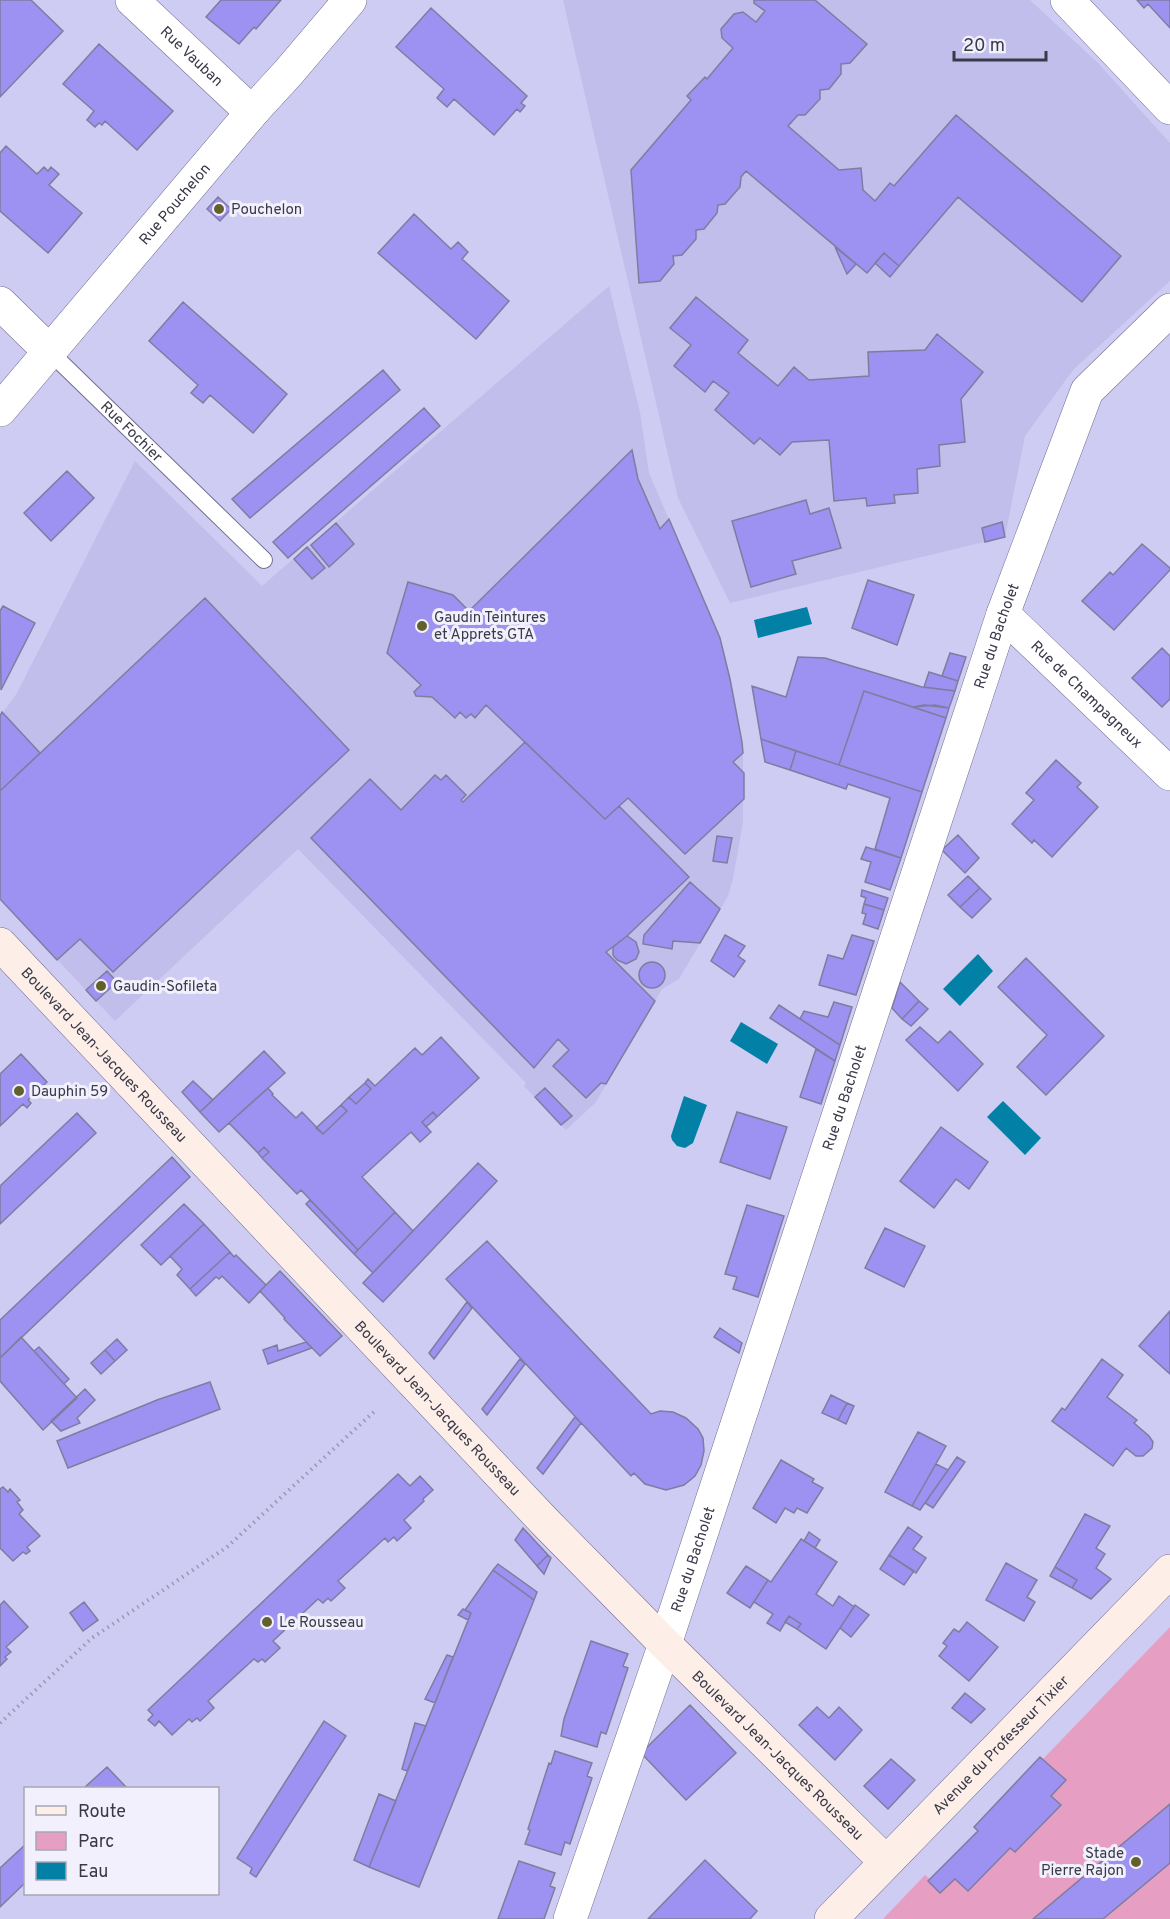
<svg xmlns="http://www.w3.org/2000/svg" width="1170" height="1919" font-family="Overpass,sans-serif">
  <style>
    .built { fill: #c1beec }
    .green { fill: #e69fc3 }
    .water { fill: #0280a6 }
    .building { fill: #9d92f1; stroke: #7f7ca0; stroke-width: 1.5 }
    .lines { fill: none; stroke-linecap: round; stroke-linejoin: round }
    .service-casing { stroke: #706d91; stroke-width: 18 }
    .minor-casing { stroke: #706d91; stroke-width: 34 }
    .secondary-casing { stroke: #706d91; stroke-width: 34 }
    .path { stroke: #9998b7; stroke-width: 4; stroke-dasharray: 1.5 4.5; stroke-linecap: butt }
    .service { stroke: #fff; stroke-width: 16 }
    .minor { stroke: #fff; stroke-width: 33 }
    .secondary { stroke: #fdefe8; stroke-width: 33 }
    .poi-dot { fill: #62612e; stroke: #f1f0fc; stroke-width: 2 }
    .labels { text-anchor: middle; stroke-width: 6; stroke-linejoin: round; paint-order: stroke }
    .street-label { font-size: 15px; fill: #3a3949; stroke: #f1f0fc }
    .poi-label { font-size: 15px; fill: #3a3949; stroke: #f1f0fc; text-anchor: start }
  </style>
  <rect width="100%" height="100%" fill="#ceccf3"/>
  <path class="built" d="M 563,0 L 1030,0 L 1098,63 L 1170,143 L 1170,281 L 1073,370 L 1025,436 L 1005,537 L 730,603 L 678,498 Z
    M 609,286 L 640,412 L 649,473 L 720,638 L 734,698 L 743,753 L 743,822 L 733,879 L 728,896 L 679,979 L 662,989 L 596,1102 L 566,1130 L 524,1086 L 526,1083 L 298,849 L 115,1021 L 0,899 L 0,716 L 17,693 L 135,461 L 262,586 Z"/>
  <path class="green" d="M 1170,1627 L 1170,1919 L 883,1919 L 925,1875 L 930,1879 L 977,1831 L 981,1820 L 1040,1757 L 1043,1759 Z"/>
  <path class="water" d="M 807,607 L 812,624 L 758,638 L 754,620 Z
    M 978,954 L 993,971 L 960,1006 L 943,989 Z
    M 741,1022 L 778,1044 L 767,1064 L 730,1041 Z
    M 684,1096 L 707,1105 L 693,1143 L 685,1148 L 677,1146 L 672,1140 L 671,1136 Z
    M 1003,1101 L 1041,1138 L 1025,1155 L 987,1117 Z"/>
  <path class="building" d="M 0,0 L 31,0 L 63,31 L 0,97 Z
    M 221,0 L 281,0 L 256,29 L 254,27 L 239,44 L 206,17 Z
    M 754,0 L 815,0 L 867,44 L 850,63 L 841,64 L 841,74 L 829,89 L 820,90 L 820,99 L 805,115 L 798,115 L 788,126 L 839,170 L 861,168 L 863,190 L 875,201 L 890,183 L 894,186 L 956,115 L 1121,256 L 1082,302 L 958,197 L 899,266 L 884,253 L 867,273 L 746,171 L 741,177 L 740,187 L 725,204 L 718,205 L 717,213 L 704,229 L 696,230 L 696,239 L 682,255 L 673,256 L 674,264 L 660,281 L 639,283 L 631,170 L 691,100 L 687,96 L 705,77 L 707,79 L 733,48 L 722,38 L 721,29 L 734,14 L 743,12 L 756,22 L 765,11 L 754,3 Z
    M 1137,0 L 1170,0 L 1170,28 L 1148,4 L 1144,8 Z
    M 431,8 L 527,96 L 521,103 L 525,106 L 520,112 L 517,109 L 494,135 L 454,99 L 447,107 L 437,98 L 444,89 L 396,47 Z
    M 99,44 L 173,111 L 137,150 L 105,121 L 102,125 L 99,123 L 95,127 L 87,120 L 94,111 L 63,84 Z
    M 6,146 L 37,174 L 44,167 L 48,171 L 51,167 L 59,174 L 49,185 L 82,213 L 48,253 L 0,211 L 0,153 Z
    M 218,197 L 231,209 L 220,221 L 207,209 Z
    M 414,214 L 451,249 L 458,242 L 468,252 L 462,259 L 509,301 L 476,339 L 378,253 Z
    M 835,247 L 856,264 L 847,274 Z
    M 884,253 L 899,266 L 890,277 L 875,263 Z
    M 696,297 L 748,340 L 738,353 L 778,386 L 794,367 L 809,380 L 869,376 L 868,352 L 925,350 L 937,334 L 983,372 L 961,399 L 965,442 L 939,445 L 940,466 L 917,469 L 918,493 L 894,495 L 895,503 L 867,506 L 866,498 L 834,501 L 829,440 L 792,442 L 780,455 L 760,438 L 754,444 L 715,410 L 729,393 L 713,381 L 705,392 L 674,366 L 691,345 L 670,328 Z
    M 183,302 L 287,394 L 253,433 L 210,395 L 203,403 L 191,393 L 198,385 L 149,341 Z
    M 383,370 L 400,390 L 250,518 L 232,499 Z
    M 424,408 L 440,426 L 288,558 L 273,542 Z
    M 632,450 L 638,479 L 660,529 L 669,519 L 720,638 L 730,679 L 742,742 L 743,753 L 733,762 L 744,773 L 744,799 L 685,854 L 628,798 L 605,819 L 486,705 L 475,718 L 471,714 L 466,718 L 460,712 L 455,718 L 432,697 L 416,696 L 414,692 L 421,685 L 387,653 L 408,582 L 453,595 L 469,611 Z
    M 67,471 L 94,498 L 51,541 L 24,513 Z
    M 806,500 L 810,514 L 829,508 L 841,548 L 792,561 L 796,574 L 751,587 L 732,521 Z
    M 1002,522 L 1005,537 L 985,542 L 982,528 Z
    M 336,523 L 354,544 L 329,567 L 311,545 Z
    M 1142,544 L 1170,568 L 1170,570 L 1114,630 L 1082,601 L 1110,572 L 1113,575 Z
    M 307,547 L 325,568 L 312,579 L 294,559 Z
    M 868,580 L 914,595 L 897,645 L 852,628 Z
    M 205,598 L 349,750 L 113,972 L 80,939 L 57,960 L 0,899 L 0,791 Z
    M 3,606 L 35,623 L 1,690 L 0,611 Z
    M 1162,648 L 1170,656 L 1170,699 L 1162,707 L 1132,678 Z
    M 950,653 L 966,657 L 958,681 L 942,676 Z
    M 798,657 L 825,658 L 922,687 L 955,691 L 949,708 L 935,705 L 913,707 L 864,691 L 839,765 L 761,739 L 752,686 L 786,697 Z
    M 929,672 L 958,681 L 955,691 L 924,687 Z
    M 864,691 L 946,718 L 922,792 L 839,765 Z
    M 924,705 L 949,708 L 946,718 L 913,707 Z
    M 2,712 L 40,753 L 0,791 L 0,716 Z
    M 761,739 L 796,751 L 790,770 L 765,762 Z
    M 525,742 L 605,819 L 619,806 L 689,877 L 627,936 L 606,952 L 655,1001 L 606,1084 L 601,1083 L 586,1098 L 553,1066 L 569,1050 L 558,1039 L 534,1068 L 311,838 L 370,779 L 401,810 L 435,775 L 441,780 L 446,775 L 466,795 L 461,800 L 463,802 Z
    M 796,751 L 922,792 L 901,858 L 875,849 L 890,798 L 848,784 L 846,789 L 790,770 Z
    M 1056,760 L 1081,783 L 1077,787 L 1098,807 L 1052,857 L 1034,840 L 1032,843 L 1012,824 L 1034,800 L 1026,793 Z
    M 958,835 L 979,858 L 965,873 L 942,850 Z
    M 717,836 L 732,838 L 727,863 L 713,861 Z
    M 866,847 L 901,858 L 890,890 L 865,882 L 871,862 L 861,859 Z
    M 968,876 L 980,888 L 960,907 L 948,895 Z
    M 690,882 L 720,909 L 700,943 L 673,941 L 672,949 L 643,944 L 644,935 Z
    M 980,888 L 991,899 L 972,918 L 960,907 Z
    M 862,890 L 888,898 L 884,910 L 864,904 L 866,898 L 861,896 Z
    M 864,904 L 884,910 L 878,929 L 863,924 L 866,914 L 862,913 Z
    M 725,935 L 745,946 L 738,956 L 745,961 L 734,977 L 711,961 Z
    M 852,935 L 874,941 L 856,995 L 819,985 L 828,955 L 843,959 Z
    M 627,936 L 636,942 L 639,952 L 636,959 L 626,964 L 617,960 L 613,955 L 613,947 Z
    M 1026,958 L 1104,1036 L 1046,1095 L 1017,1067 L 1047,1035 L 998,987 Z
    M639 975a13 13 0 1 1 26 0a13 13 0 1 1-26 0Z
    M 107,971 L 117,982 L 96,1001 L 86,990 Z
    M 900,982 L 919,1001 L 902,1019 L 892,1008 Z
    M 919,1001 L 928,1009 L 911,1026 L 902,1019 Z
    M 834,1002 L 852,1007 L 840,1045 L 800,1019 L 804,1011 L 828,1017 Z
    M 779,1005 L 840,1045 L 835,1061 L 770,1018 Z
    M 920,1027 L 938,1043 L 950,1031 L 983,1064 L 958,1091 L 906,1040 Z
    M 441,1037 L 479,1078 L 437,1117 L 433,1112 L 422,1122 L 431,1132 L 420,1142 L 411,1132 L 362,1177 L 395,1212 L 358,1250 L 301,1190 L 297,1194 L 262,1158 L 269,1152 L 264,1147 L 258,1153 L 229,1123 L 268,1088 L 273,1094 L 272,1095 L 296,1118 L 302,1112 L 323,1134 L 347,1111 L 341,1105 L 349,1097 L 356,1104 L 371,1089 L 365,1083 L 368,1079 L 375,1086 L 415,1048 L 422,1055 Z
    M 816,1049 L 835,1061 L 821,1104 L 800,1097 Z
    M 264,1051 L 285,1073 L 219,1132 L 200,1112 Z
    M 21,1054 L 47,1082 L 28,1100 L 31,1103 L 27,1108 L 23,1104 L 0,1126 L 0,1074 Z
    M 193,1081 L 213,1100 L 200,1112 L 182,1092 Z
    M 365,1083 L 371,1089 L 356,1104 L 349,1097 Z
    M 545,1088 L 572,1116 L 561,1125 L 535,1097 Z
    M 341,1105 L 347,1111 L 323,1134 L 316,1128 Z
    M 433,1112 L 437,1117 L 426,1127 L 422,1122 Z
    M 737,1112 L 787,1127 L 770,1179 L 720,1162 Z
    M 77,1113 L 96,1133 L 0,1224 L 0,1186 Z
    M 941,1127 L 988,1162 L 969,1189 L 956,1179 L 934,1208 L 900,1181 Z
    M 264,1147 L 269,1152 L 262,1158 L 258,1153 Z
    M 172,1157 L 190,1177 L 0,1358 L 0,1320 Z
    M 478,1163 L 497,1181 L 383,1302 L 363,1283 Z
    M 310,1200 L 358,1250 L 354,1254 L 306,1204 Z
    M 184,1204 L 204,1224 L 161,1265 L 141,1245 Z
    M 747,1205 L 784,1216 L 758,1297 L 733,1289 L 737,1277 L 725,1274 Z
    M 395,1212 L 413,1231 L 373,1273 L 354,1254 Z
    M 204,1224 L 230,1252 L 190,1289 L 177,1275 L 182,1269 L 170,1256 Z
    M 885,1228 L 925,1246 L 904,1287 L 865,1268 Z
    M 487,1241 L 651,1414 L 660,1411 L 673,1412 L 686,1418 L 698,1429 L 703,1438 L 704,1451 L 701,1465 L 695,1476 L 684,1485 L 666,1490 L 645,1484 L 634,1473 L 631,1476 L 446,1279 Z
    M 230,1252 L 234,1257 L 236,1255 L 266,1285 L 249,1303 L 222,1276 L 219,1279 L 216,1277 L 196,1296 L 190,1289 Z
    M 280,1271 L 342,1336 L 320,1356 L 284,1319 L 285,1318 L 260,1291 Z
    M 467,1302 L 472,1308 L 434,1359 L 429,1353 Z
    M 1170,1311 L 1170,1374 L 1139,1346 Z
    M 720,1328 L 742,1343 L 739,1353 L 714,1337 Z
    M 21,1337 L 77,1398 L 43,1430 L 0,1381 L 0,1358 Z
    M 117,1339 L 127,1350 L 115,1361 L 105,1350 Z
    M 306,1342 L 312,1348 L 268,1364 L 263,1350 L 277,1345 L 278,1351 Z
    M 39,1347 L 69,1379 L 64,1384 L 34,1351 Z
    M 105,1350 L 115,1361 L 101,1374 L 91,1363 Z
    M 520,1359 L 525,1364 L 487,1415 L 482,1409 Z
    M 1102,1359 L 1123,1375 L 1107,1397 L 1137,1420 L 1134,1423 L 1149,1436 L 1153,1442 L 1152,1448 L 1143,1456 L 1136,1456 L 1126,1448 L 1113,1466 L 1052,1421 L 1062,1408 L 1065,1410 Z
    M 210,1382 L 220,1409 L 68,1468 L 57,1441 L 157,1400 Z
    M 85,1389 L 95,1400 L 77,1418 L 80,1423 L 61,1431 L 51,1421 Z
    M 831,1395 L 847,1403 L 838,1420 L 822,1413 Z
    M 847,1403 L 854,1406 L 846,1424 L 838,1420 Z
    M 575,1417 L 581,1423 L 543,1474 L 537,1468 Z
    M 918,1432 L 946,1446 L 912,1506 L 885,1492 Z
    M 957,1457 L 965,1462 L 933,1508 L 925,1503 Z
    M 781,1460 L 814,1479 L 812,1482 L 823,1488 L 807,1513 L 797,1508 L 794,1513 L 785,1508 L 776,1523 L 753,1508 Z
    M 936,1464 L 948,1470 L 920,1510 L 912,1506 Z
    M 398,1474 L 410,1486 L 420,1476 L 433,1490 L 423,1499 L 424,1501 L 404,1520 L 411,1528 L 397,1541 L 394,1537 L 388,1542 L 385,1538 L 338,1581 L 345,1588 L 331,1601 L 328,1598 L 323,1603 L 318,1599 L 273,1641 L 280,1648 L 265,1662 L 262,1659 L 258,1662 L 254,1659 L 208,1701 L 214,1708 L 200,1721 L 197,1718 L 192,1722 L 189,1719 L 172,1735 L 159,1721 L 155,1726 L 148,1720 L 153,1715 L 148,1710 Z
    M 3,1487 L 8,1492 L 10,1489 L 20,1500 L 17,1502 L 23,1510 L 19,1514 L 40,1536 L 27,1547 L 30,1551 L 26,1554 L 23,1552 L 13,1561 L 0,1548 L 0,1489 Z
    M 1085,1514 L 1110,1526 L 1096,1548 L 1105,1554 L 1096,1568 L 1111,1579 L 1091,1599 L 1072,1588 L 1077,1580 L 1055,1567 Z
    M 908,1527 L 922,1537 L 913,1549 L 926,1558 L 916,1573 L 889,1555 Z
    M 523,1528 L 548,1555 L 537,1566 L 515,1540 Z
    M 809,1532 L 820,1540 L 815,1548 L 804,1541 Z
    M 801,1539 L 837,1562 L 816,1594 L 833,1606 L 839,1596 L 854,1607 L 826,1649 L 797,1629 L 801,1624 L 789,1616 L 780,1631 L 767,1623 L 773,1614 L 754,1602 L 768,1580 L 771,1582 Z
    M 548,1555 L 551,1558 L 544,1574 L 537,1566 Z
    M 889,1555 L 914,1571 L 904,1585 L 880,1569 Z
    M 1006,1563 L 1037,1580 L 1027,1597 L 1035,1602 L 1024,1621 L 986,1600 Z
    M 498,1564 L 537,1592 L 534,1600 L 493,1570 Z
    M 746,1566 L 768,1580 L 750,1608 L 727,1593 Z
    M 1055,1567 L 1077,1580 L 1072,1588 L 1050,1576 Z
    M 493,1570 L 534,1600 L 419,1887 L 369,1867 L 471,1613 L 465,1610 Z
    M 4,1601 L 28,1627 L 6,1647 L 11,1652 L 5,1657 L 7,1659 L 0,1666 L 0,1605 Z
    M 84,1602 L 98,1620 L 83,1631 L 70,1613 Z
    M 855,1605 L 869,1615 L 851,1637 L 840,1628 Z
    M 463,1609 L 471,1613 L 468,1620 L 458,1615 Z
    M 789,1616 L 801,1624 L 797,1629 L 785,1622 Z
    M 967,1622 L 998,1647 L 969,1681 L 939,1656 L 947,1646 L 943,1643 L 954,1629 L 959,1632 Z
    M 591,1641 L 628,1654 L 623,1666 L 628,1668 L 606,1734 L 601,1732 L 597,1747 L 561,1736 L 564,1719 Z
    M 447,1655 L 453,1657 L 435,1703 L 425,1699 Z
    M 965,1693 L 985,1709 L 971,1723 L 952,1708 Z
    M 690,1705 L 736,1753 L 686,1800 L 641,1753 Z
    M 817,1707 L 829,1718 L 839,1707 L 862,1730 L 835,1760 L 799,1725 Z
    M 324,1721 L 346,1736 L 256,1877 L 250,1873 L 252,1868 L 237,1858 Z
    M 415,1723 L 426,1726 L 407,1771 L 402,1769 Z
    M 555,1751 L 592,1763 L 587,1776 L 592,1778 L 570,1844 L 565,1842 L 561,1855 L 525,1844 L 530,1830 L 528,1829 L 549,1763 L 551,1764 Z
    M 1040,1757 L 1066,1780 L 1051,1796 L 1061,1805 L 1015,1852 L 1010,1848 L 968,1891 L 955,1879 L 940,1893 L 928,1881 L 978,1831 L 974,1827 Z
    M 891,1759 L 915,1780 L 888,1809 L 864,1786 Z
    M 107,1767 L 126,1787 L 124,1788 L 84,1788 Z
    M 379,1794 L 396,1801 L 369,1867 L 354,1860 Z
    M 1170,1804 L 1170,1863 L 1103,1919 L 1033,1919 Z
    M 26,1844 L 26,1882 L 0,1907 L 0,1868 Z
    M 705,1860 L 757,1911 L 750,1919 L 648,1919 Z
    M 519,1861 L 555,1873 L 550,1886 L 555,1888 L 544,1919 L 498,1919 Z"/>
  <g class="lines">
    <defs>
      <g id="service">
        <path id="s1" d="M 50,352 L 264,560"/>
      </g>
      <g id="minor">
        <path id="s2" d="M 132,0 L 246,107 L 254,110"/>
        <path d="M 1067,0 L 1170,108"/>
        <path d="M 0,303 L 50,352"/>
        <path id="s3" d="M 0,410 L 254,110 L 288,73 L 350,0"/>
        <path id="s4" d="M 1003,614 L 1170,774"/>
        <path id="s5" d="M 570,1919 L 665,1644 L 1003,614 L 1087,391 L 1170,310"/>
      </g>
      <g id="secondary">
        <path id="s6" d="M 0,944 L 545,1522 L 665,1644 L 886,1862"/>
        <path id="s7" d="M 831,1919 L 1170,1571"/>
      </g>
    </defs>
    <use href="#service" class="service-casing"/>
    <use href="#minor" class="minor-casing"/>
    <use href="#secondary" class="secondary-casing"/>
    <path class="path" d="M 0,1723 L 92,1638 L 227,1547 L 377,1409"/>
    <use href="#service" class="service"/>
    <use href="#minor" class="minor"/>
    <use href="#secondary" class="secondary"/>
  </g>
  <g class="poi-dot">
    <circle cx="219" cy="209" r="6"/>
    <circle cx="422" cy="626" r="6"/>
    <circle cx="101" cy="986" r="6"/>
    <circle cx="19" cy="1091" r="6"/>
    <circle cx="267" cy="1622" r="6"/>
    <circle cx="1136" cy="1862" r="6"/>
  </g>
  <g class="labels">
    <g class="street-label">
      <text dy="5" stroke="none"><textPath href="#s2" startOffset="82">Rue Vauban</textPath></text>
      <text dy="5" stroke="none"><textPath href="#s3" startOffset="270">Rue Pouchelon</textPath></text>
      <text dy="5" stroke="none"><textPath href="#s1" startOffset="114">Rue Fochier</textPath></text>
      <text dy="5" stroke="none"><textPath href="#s5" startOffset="1352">Rue du Bacholet</textPath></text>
      <text dy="5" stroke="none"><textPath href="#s4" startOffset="116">Rue de Champagneux</textPath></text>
      <text dy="5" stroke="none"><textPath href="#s6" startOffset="152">Boulevard Jean-Jacques Rousseau</textPath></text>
      <text dy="5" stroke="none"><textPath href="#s5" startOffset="866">Rue du Bacholet</textPath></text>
      <text dy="5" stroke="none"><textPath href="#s6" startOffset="638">Boulevard Jean-Jacques Rousseau</textPath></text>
      <text dy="5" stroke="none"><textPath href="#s5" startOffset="380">Rue du Bacholet</textPath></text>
      <text dy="5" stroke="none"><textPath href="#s7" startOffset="243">Avenue du Professeur Tixier</textPath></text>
      <text dy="5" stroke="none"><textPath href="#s6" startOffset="1124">Boulevard Jean-Jacques Rousseau</textPath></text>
    </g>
    <g class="poi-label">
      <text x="231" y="214">Pouchelon</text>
      <text x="434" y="622">Gaudin Teintures<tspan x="434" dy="17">et Apprets GTA</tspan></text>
      <text x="113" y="991">Gaudin-Sofileta</text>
      <text x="31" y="1096">Dauphin 59</text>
      <text x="279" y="1627">Le Rousseau</text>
      <text x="1124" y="1858" text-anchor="end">Stade<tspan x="1124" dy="17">Pierre Rajon</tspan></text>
    </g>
  </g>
  <rect x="24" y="1787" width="195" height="108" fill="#f1f0fc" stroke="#a8a7b4" stroke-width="1.5"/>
  <rect x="36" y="1806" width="30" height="9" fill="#fdefe8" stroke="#a8a7b4" stroke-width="1.5"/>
  <text x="78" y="1817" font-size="18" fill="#3a3949">Route</text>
  <rect x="36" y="1832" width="30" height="18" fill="#e69fc3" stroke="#a8a7b4" stroke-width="1.5"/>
  <text x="78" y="1847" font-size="18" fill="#3a3949">Parc</text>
  <rect x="36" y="1862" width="30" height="18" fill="#0280a6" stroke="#a8a7b4" stroke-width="1.5"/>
  <text x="78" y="1877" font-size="18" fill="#3a3949">Eau</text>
  <path d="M954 51v9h92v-9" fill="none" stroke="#3a3949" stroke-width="3"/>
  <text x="963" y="51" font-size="18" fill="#3a3949" stroke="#f1f0fc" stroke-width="4.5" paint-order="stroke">20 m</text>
</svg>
